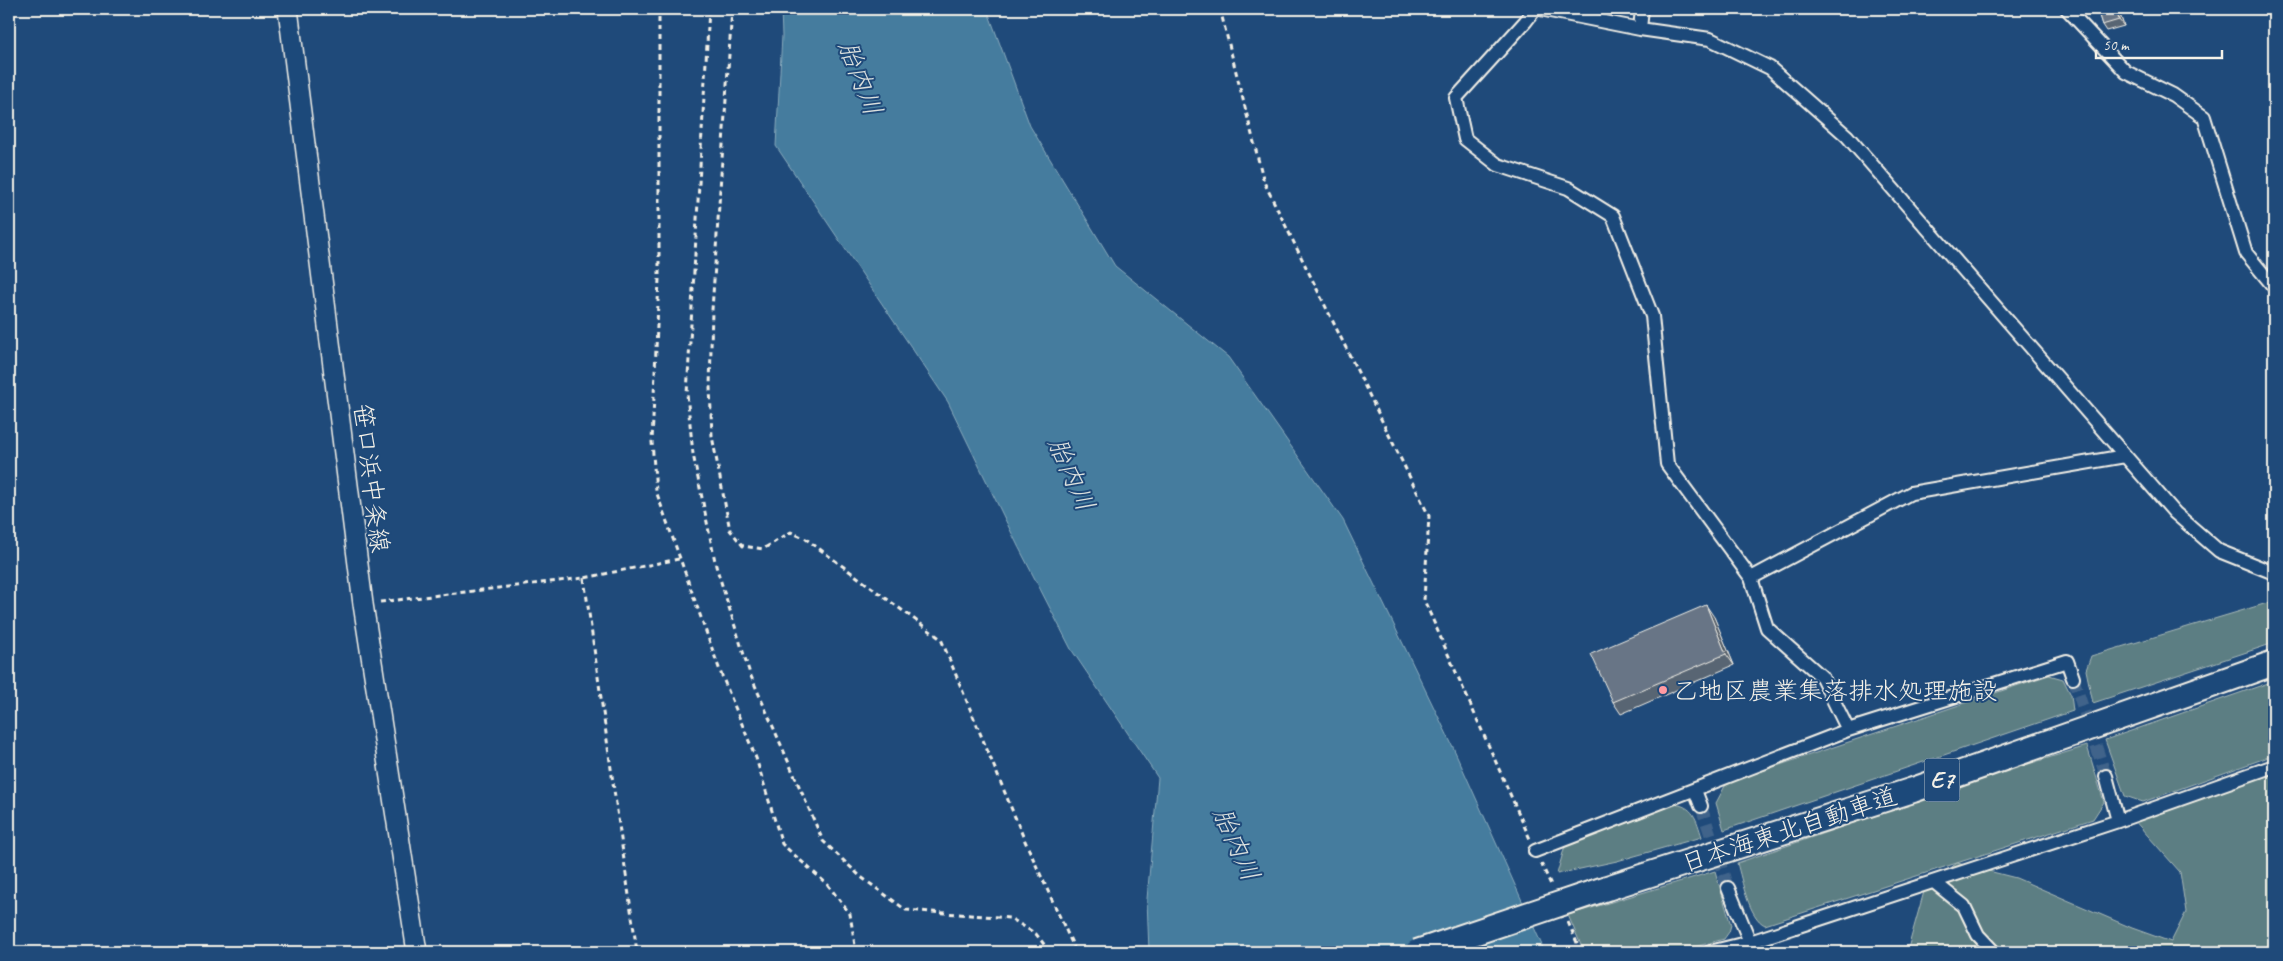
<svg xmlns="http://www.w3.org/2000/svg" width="2283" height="961" font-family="Caveat,'Klee One',sans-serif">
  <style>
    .green { fill: #5c7e83; stroke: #a8b8b6 }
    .water { fill: #447c9e; stroke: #8aabbc }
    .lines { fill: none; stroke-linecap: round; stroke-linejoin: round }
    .street-tunnel { stroke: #3f638a; stroke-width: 12; stroke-dasharray: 12 6; stroke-linecap: butt }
    .street-casing { stroke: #f4f1e8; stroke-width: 16 }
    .secondary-casing { stroke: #f4f1e8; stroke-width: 22 }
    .highway-casing { stroke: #f4f1e8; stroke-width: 28 }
    .path { stroke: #f4f1e8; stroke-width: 3; stroke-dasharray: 5 4; stroke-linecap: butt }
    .street { stroke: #1f4a7a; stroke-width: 12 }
    .secondary { stroke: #1f4a7a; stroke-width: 19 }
    .highway { stroke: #1f4a7a; stroke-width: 24 }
    .highway-bridge-casing { stroke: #f4f1e8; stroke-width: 28; stroke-linecap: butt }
    .highway-bridge { stroke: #1f4a7a; stroke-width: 24 }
    .wall { fill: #596573; stroke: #f4f1e8 }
    .shaded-wall { fill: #48525e; stroke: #f4f1e8 }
    .building { fill: #677586; stroke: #f4f1e8 }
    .poi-dot { fill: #ff9aa2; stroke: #1f4a7a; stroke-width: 2 }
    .labels { text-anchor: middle; stroke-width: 4; stroke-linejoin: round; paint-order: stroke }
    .shield { fill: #1f4a7a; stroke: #b4bfc7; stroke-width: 1 }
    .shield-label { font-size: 24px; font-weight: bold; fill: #f4f1e8 }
    .street-label { font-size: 25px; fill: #f4f1e8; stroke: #1f4a7a }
    .poi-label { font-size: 25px; fill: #f4f1e8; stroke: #1f4a7a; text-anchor: start }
    .water-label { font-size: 26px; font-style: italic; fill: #dadfdd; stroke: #1f4a7a }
  </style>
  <rect width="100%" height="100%" fill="#1f4a7a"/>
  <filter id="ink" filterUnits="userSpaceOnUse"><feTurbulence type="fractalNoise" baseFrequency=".02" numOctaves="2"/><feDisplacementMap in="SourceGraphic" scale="10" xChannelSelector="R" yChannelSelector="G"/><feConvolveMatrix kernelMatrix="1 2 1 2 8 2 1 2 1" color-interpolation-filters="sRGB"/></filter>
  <g filter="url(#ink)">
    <path class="green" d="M 2274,601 L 2274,643 L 2093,703 L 2086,670 L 2091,656 Z
      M 2049,675 L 2063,679 L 2071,695 L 2073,711 L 1724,830 L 1716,803 L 1725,786 L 1735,780 Z
      M 2274,681 L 2274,755 L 2143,802 L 2125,796 L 2105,740 Z
      M 2087,746 L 2104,802 L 2093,819 L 1765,925 C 1749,918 1742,880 1737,863 L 1996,774 Z
      M 2274,772 L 2274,952 L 1907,952 L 1925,888 L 1957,863 L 2016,878 L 2132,928 L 2171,942 L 2186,912 L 2180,872 L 2133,819 Z
      M 1673,804 C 1694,806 1696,819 1702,837 L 1617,861 L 1557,874 L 1566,842 L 1585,837 Z
      M 1715,871 L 1731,925 L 1729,932 L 1724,939 L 1676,952 L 1584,952 L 1568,915 Z"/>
    <path class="water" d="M 781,9 L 987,9 L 1030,126 L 1115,266 L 1228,357 L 1343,520 L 1453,747 L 1545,952 L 1149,952 L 1147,899 L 1158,778 L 1071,649 L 1018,546 L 948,402 L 776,146 L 782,36 Z"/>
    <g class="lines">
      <path class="street-tunnel" d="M 2073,678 L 2106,776
        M 1701,806 L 1728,888"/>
      <defs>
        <path id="street" d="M 1535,9 L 1525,22 L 1456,98 L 1465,139 L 1498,165 L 1568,188 L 1613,216 L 1652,316 L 1667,464 L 1751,578 L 1767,628 L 1822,677 L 1848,730
          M 1540,9 L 1640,29 L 1710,39 L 1770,68 L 1847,136 L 2175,513 L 2219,551 L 2274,573
          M 2067,9 L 2126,72 L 2173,95 L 2204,117 L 2246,253 L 2274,287
          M 1640,29 L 1642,9
          M 1751,578 L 1911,493 L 2125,456
          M 2106,776 L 2118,821
          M 1695,790 L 1701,806
          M 1535,851 L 1848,730 L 2067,661 L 2073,678
          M 1934,882 L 1964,906 L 1978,935 L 1994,952
          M 1728,888 L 1754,952
          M 1710,952 L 1750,942 L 2118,821 L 2274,766"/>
        <path id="secondary" d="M 288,9 L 363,604 L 417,952"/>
        <path id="highway" d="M 1607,888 L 1913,790 L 2274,663"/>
      </defs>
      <use href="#street" class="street-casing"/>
      <use href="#secondary" class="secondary-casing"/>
      <use href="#highway" class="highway-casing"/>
      <path class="path" d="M 659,9 L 659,279 L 652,442 L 656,491 L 720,671 L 756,758 L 782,844 L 828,885 L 850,914 L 856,952
        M 709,9 L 687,394 L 693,454 L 716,566 L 750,674 L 823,841 L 861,877 L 906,910 L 1010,918 L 1036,934 L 1050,952
        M 732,9 L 712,310 L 710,387 L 712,436 L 730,530 L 743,546 L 763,549 L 791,532 L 806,539 L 941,639 L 1025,841 L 1076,952
        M 1220,9 L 1264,182 L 1429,516 L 1424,600 L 1530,839
        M 584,578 L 637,952
        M 380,602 L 584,578 L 679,559
        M 1541,863 L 1552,887
        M 1568,922 L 1581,952"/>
      <use href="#street" class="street"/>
      <use href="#secondary" class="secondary"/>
      <use href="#highway" class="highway"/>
      <defs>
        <path id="highway-bridge" d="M 1417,952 L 1607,888"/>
      </defs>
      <use href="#highway-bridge" class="highway-bridge-casing"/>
      <use href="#highway-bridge" class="highway-bridge"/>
    </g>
    <path class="wall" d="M 2097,9 L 2127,9 L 2128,13 L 2120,15 L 2124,26 L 2106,31 L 2102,25 Z
      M 1714,617 L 1734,665 L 1621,714 L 1613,702 Z"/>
    <path class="shaded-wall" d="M 2116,9 L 2120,15 L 2124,26 L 2119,20 Z
      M 1706,605 L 1714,617 L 1734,665 L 1726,654 Z"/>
    <path class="building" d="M 2097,9 L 2118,9 L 2116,9 L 2119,20 L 2102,25 Z
      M 1706,605 L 1726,654 L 1613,702 L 1591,654 Z"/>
  </g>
  <circle class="poi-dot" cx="1663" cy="690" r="5"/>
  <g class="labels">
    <rect class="shield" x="1924.5" y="758.5" width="35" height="43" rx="4"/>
    <g class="shield-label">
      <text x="1942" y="788">E7</text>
    </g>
    <g class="street-label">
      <text transform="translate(372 478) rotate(83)" y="9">笹口浜中条線</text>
      <text transform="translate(1789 829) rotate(-18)" y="9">日本海東北自動車道</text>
    </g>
    <g class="poi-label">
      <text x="1673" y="699">乙地区農業集落排水処理施設</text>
    </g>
    <g class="water-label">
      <text transform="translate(861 78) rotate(69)" y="9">胎内川</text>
      <text transform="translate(1072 474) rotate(66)" y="9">胎内川</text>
      <text transform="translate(1237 844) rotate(66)" y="9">胎内川</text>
    </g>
  </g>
  <rect width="2283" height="961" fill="none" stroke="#1f4a7a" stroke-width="30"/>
  <rect x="15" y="15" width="2253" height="931" fill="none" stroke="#f4f1e8" stroke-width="2" filter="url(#ink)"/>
  <path d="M2096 50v8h126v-8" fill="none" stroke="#f4f1e8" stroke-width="2.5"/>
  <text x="2103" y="50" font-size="15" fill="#f4f1e8" stroke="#1f4a7a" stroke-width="4" paint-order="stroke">50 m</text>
</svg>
